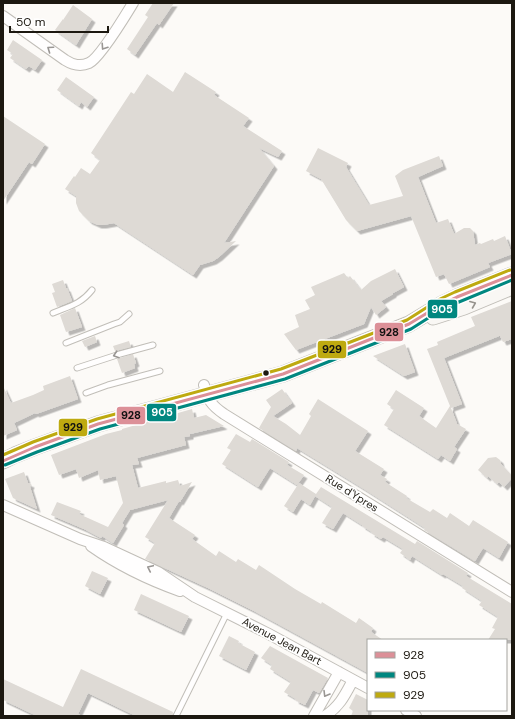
<svg xmlns="http://www.w3.org/2000/svg" width="515" height="719" font-family="'DM Sans',sans-serif">
  <style>
    .building { fill: #dedad5; filter: url(#shadow) }
    .lines { fill: none; stroke-linecap: round; stroke-linejoin: round }
    .lane-casing { stroke: #c1beb8; stroke-width: 7 }
    .street-casing { stroke: #c1beb8; stroke-width: 12 }
    .secondary-casing { stroke: #c1beb8; stroke-width: 17 }
    .lane { stroke: #fffefe; stroke-width: 5 }
    .street { stroke: #fffefe; stroke-width: 10 }
    .secondary { stroke: #f9f7f4; stroke-width: 15 }
    .bus-1-casing { stroke: #fff; stroke-width: 6 }
    .bus-2-casing { stroke: #fff; stroke-width: 6 }
    .bus-3-casing { stroke: #fff; stroke-width: 6 }
    .bus-1 { stroke: #dc9098; stroke-width: 3 }
    .bus-2 { stroke: #008780; stroke-width: 3 }
    .bus-3 { stroke: #beaa10; stroke-width: 3 }
    .oneway { stroke: #999693 }
    .oneway2 { stroke: #96938d }
    .bus-dot { fill: #1c1810; stroke: #fff; stroke-width: 1.5 }
    .labels { text-anchor: middle; stroke-width: 3.5; stroke-linejoin: round; paint-order: stroke }
    .street-label { font-size: 11px; fill: #1c1810; stroke: #fff }
    .line-badge { stroke: #fff; stroke-width: 1.5 }
    .badge-label { font-size: 11px; text-anchor: middle; font-weight: bold; fill: #fff }
    .pale-badge-label { font-size: 11px; text-anchor: middle; font-weight: bold; fill: #111 }
  </style>
  <defs>
    <filter id="shadow"><feDropShadow dx="3.5" dy="3.5" stdDeviation="0" flood-color="#0004"/></filter>
  </defs>
  <rect width="100%" height="100%" fill="#fcfaf7"/>
  <path class="building" d="M 153,3 L 174,3 L 159,25 L 157,23 L 135,55 L 127,49 L 148,17 L 145,15 Z
    M 73,5 L 92,19 L 76,45 L 55,30 L 63,19 L 63,20 Z
    M 13,40 L 42,60 L 35,70 L 29,66 L 26,69 L 10,58 L 13,54 L 7,50 Z
    M 185,72 L 216,92 L 214,95 L 249,118 L 243,126 L 282,151 L 278,157 L 259,148 L 274,166 L 224,243 L 236,241 L 219,257 L 213,261 L 200,265 L 193,275 L 114,223 L 103,225 L 98,225 L 89,221 L 79,211 L 76,203 L 76,196 L 65,189 L 74,176 L 75,177 L 81,168 L 90,174 L 100,160 L 91,153 L 131,92 L 134,94 L 147,74 L 173,92 Z
    M 66,77 L 94,97 L 87,107 L 81,102 L 79,106 L 57,90 Z
    M 3,116 L 45,144 L 32,164 L 29,162 L 3,201 Z
    M 318,148 L 348,163 L 346,167 L 369,205 L 403,196 L 395,176 L 403,170 L 439,156 L 443,166 L 418,177 L 436,223 L 448,219 L 454,234 L 464,228 L 470,228 L 473,231 L 475,245 L 480,243 L 481,244 L 493,239 L 494,241 L 505,236 L 512,254 L 488,263 L 490,267 L 449,284 L 444,274 L 436,277 L 411,216 L 357,231 L 346,220 L 321,179 L 306,171 Z
    M 395,269 L 404,287 L 393,293 L 393,294 L 381,301 L 386,307 L 376,315 L 371,307 L 364,324 L 296,350 L 284,334 L 299,327 L 295,315 L 310,309 L 305,300 L 315,295 L 311,287 L 344,273 L 348,278 L 350,276 L 361,290 L 371,281 Z
    M 63,280 L 66,288 L 67,288 L 72,301 L 57,307 L 52,293 L 55,292 L 52,284 Z
    M 512,301 L 512,339 L 503,342 L 500,336 L 499,336 L 444,358 L 462,404 L 451,408 L 457,424 L 466,429 L 454,447 L 457,449 L 450,461 L 441,455 L 438,459 L 384,425 L 394,409 L 387,404 L 396,390 L 424,408 L 419,416 L 436,428 L 450,406 L 427,349 L 438,345 L 437,342 L 475,326 L 471,317 Z
    M 75,308 L 82,327 L 66,332 L 60,315 Z
    M 95,336 L 97,342 L 85,347 L 82,341 Z
    M 129,341 L 131,347 L 115,351 L 113,346 Z
    M 405,344 L 415,372 L 404,376 L 373,356 Z
    M 133,354 L 136,363 L 134,364 L 135,368 L 122,373 L 117,359 Z
    M 70,376 L 78,399 L 36,414 L 35,413 L 14,423 L 17,430 L 3,436 L 3,386 L 11,403 L 33,395 L 44,390 L 43,386 Z
    M 282,389 L 292,403 L 273,416 L 286,424 L 300,435 L 311,416 L 309,414 L 318,399 L 368,431 L 355,451 L 384,469 L 380,475 L 387,479 L 385,482 L 407,496 L 406,498 L 430,512 L 433,509 L 447,518 L 450,513 L 469,526 L 473,520 L 508,542 L 499,558 L 483,548 L 475,561 L 424,530 L 425,528 L 364,489 L 297,448 L 296,451 L 259,428 L 271,407 L 266,400 Z
    M 192,409 L 194,418 L 206,415 L 224,426 L 190,434 L 190,436 L 184,437 L 186,445 L 137,458 L 139,464 L 132,465 L 138,488 L 166,481 L 166,483 L 178,480 L 180,486 L 192,482 L 180,502 L 179,501 L 169,518 L 195,535 L 192,539 L 216,556 L 219,551 L 236,562 L 238,559 L 256,570 L 259,565 L 295,589 L 321,604 L 322,602 L 356,623 L 359,618 L 373,628 L 371,632 L 383,640 L 368,640 L 368,673 L 254,611 L 208,588 L 145,559 L 155,543 L 145,537 L 168,500 L 130,510 L 122,523 L 124,525 L 113,543 L 102,536 L 101,538 L 84,529 L 51,515 L 57,502 L 81,511 L 79,514 L 108,527 L 123,503 L 116,476 L 100,480 L 98,470 L 79,478 L 76,469 L 59,475 L 51,455 L 106,434 L 122,430 L 122,429 Z
    M 236,434 L 250,442 L 252,439 L 289,462 L 287,465 L 304,475 L 297,485 L 270,468 L 258,487 L 222,464 L 231,450 L 227,448 Z
    M 496,457 L 500,460 L 501,464 L 512,476 L 512,478 L 504,487 L 499,482 L 497,484 L 488,476 L 487,478 L 478,470 L 488,458 Z
    M 24,472 L 28,483 L 31,484 L 30,487 L 37,509 L 13,498 L 5,479 Z
    M 299,483 L 316,494 L 321,487 L 415,544 L 417,541 L 468,573 L 466,576 L 512,604 L 512,640 L 488,640 L 495,629 L 492,628 L 498,617 L 479,605 L 482,601 L 462,588 L 463,586 L 443,574 L 442,575 L 412,556 L 410,560 L 400,553 L 403,549 L 383,537 L 381,539 L 371,533 L 372,532 L 362,526 L 362,525 L 343,513 L 333,529 L 322,523 L 332,507 L 315,496 L 310,505 L 301,499 L 293,512 L 284,506 Z
    M 92,571 L 108,578 L 100,594 L 85,586 Z
    M 141,594 L 189,616 L 181,632 L 134,610 Z
    M 229,636 L 239,641 L 238,643 L 255,652 L 246,670 L 219,656 Z
    M 270,646 L 328,678 L 319,693 L 313,690 L 305,705 L 295,700 L 296,699 L 284,692 L 291,682 L 270,669 L 272,665 L 261,658 Z
    M 81,669 L 173,712 L 172,716 L 136,716 L 88,693 L 78,714 L 82,716 L 37,716 L 3,700 L 3,679 L 63,707 Z
    M 356,694 L 368,700 L 368,716 L 351,716 L 353,711 L 349,708 Z"/>
  <g class="lines">
    <defs>
      <path id="lane" d="M 53,313 C 70,306 81,304 92,290
        M 66,343 L 114,324 L 120,322 L 129,314
        M 77,368 L 120,354 L 153,345
        M 86,393 L 108,385 L 160,371
        M 176,716 L 227,613"/>
      <path id="street" d="M 3,16 L 65,60 C 73,65 80,67 89,63 C 100,58 125,16 133,3
        M 204,385 C 208,400 211,405 224,414 L 512,592
        M 3,505 L 80,539 L 104,547 L 158,572 L 195,597 L 267,633 L 368,688
        M 91,546 C 118,565 149,580 180,591
        M 406,710 L 416,716
        M 314,716 L 339,672
        M 325,716 C 340,706 345,695 353,680"/>
      <path id="secondary" d="M 433,317 L 464,307 L 512,287
        M 3,461 L 15,455 L 35,447 L 98,424 L 283,374 L 409,324 L 442,304 L 457,297 L 512,275"/>
    </defs>
    <use href="#lane" class="lane-casing"/>
    <use href="#street" class="street-casing"/>
    <use href="#secondary" class="secondary-casing"/>
    <use href="#lane" class="lane"/>
    <use href="#street" class="street"/>
    <use href="#secondary" class="secondary"/>
    <defs>
      <path id="bus-1" d="M 3,461 L 35,447 L 98,424 L 283,374 L 409,324 L 442,304 L 457,297 L 512,275"/>
      <path id="bus-2" d="M 5,465 L 37,452 L 100,429 L 285,379 L 411,329 L 444,308 L 459,302 L 512,280"/>
      <path id="bus-3" d="M 3,455 L 33,442 L 97,419 L 281,369 L 407,320 L 440,299 L 455,292 L 510,270"/>
    </defs>
    <use href="#bus-1" class="bus-1-casing"/>
    <use href="#bus-2" class="bus-2-casing"/>
    <use href="#bus-3" class="bus-3-casing"/>
    <use href="#bus-1" class="bus-1"/>
    <use href="#bus-2" class="bus-2"/>
    <use href="#bus-3" class="bus-3"/>
  </g>
  <defs><path id="oneway-chevron" d="M-2-3.5L2.5 0L-2 3.5" fill="none" stroke-width="1.6" stroke-linecap="round" stroke-linejoin="round"/></defs>
  <g class="oneway">
    <use href="#oneway-chevron" transform="translate(104 47) rotate(124)"/>
    <use href="#oneway-chevron" transform="translate(50 49) rotate(-145)"/>
    <use href="#oneway-chevron" transform="translate(116 355) rotate(162)"/>
    <use href="#oneway-chevron" transform="translate(150 568) rotate(-155)"/>
    <use href="#oneway-chevron" transform="translate(326 694) rotate(121)"/>
  </g>
  <use class="oneway2" href="#oneway-chevron" transform="translate(473 304) rotate(-22)"/>
  <circle class="bus-dot" cx="266" cy="373" r="3.5"/>
  <g class="labels">
    <g class="street-label">
      <text transform="translate(352 493) rotate(32)" y="4">Rue d'Ypres</text>
      <text transform="translate(282 641) rotate(28)" y="4">Avenue Jean Bart</text>
    </g>
  </g>
  <g class="line-badge">
    <rect x="427" y="299" width="31" height="20" rx="4" fill="#008780"/>
    <rect x="374" y="322" width="30" height="20" rx="4" fill="#dc9098"/>
    <rect x="317" y="340" width="30" height="19" rx="4" fill="#beaa10"/>
    <rect x="146" y="403" width="31" height="19" rx="4" fill="#008780"/>
    <rect x="116" y="406" width="30" height="19" rx="4" fill="#dc9098"/>
    <rect x="58" y="418" width="30" height="19" rx="4" fill="#beaa10"/>
  </g>
  <g class="badge-label">
    <text x="442" y="313">905</text>
    <text x="162" y="416">905</text>
  </g>
  <g class="pale-badge-label">
    <text x="389" y="336">928</text>
    <text x="332" y="353">929</text>
    <text x="131" y="419">928</text>
    <text x="73" y="431">929</text>
  </g>
  <rect width="515" height="719" fill="none" stroke="#1c1810" stroke-width="8"/>
  <rect x="367" y="639" width="140" height="72" fill="#ffffff" stroke="#a4a39f"/>
  <rect x="375" y="652" width="20" height="6" fill="#dc9098" stroke="#a4a39f"/>
  <text x="403" y="659" font-size="12" fill="#1c1810">928</text>
  <rect x="375" y="672" width="20" height="6" fill="#008780" stroke="#a4a39f"/>
  <text x="403" y="679" font-size="12" fill="#1c1810">905</text>
  <rect x="375" y="692" width="20" height="6" fill="#beaa10" stroke="#a4a39f"/>
  <text x="403" y="699" font-size="12" fill="#1c1810">929</text>
  <path d="M10 26v6h98v-6" fill="none" stroke="#1c1810" stroke-width="2"/>
  <text x="16" y="26" font-size="12" fill="#1c1810" stroke="#ffffff" stroke-width="3" paint-order="stroke">50 m</text>
</svg>
